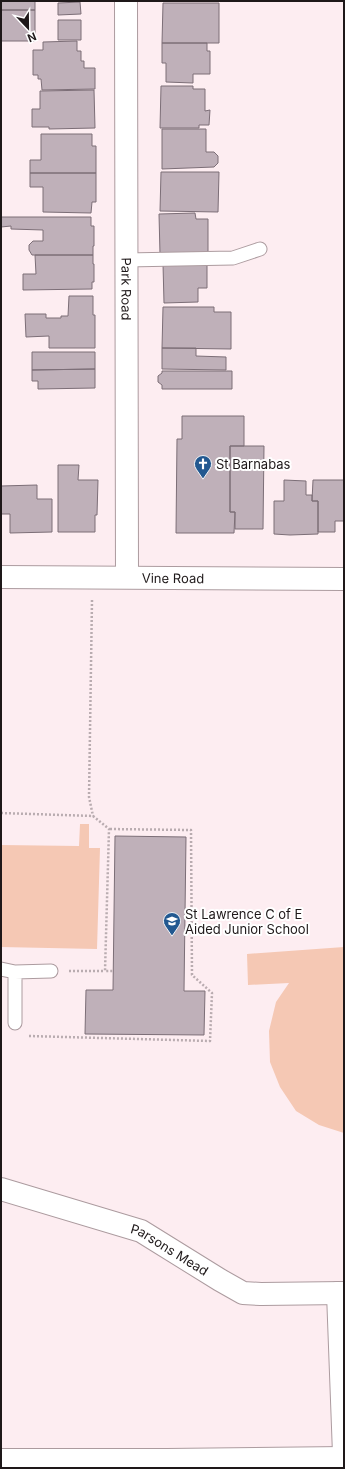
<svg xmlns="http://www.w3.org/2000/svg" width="345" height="1469" font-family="Inter,sans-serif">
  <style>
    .green { fill: #f5c8b4 }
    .building { fill: #bfb0b9; stroke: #7c6e77 }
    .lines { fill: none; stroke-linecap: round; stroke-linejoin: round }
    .service-casing { stroke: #ac9b9f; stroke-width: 15 }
    .minor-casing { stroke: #ac9b9f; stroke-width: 24 }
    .path { stroke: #b9acb0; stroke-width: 2.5; stroke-dasharray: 2 2; stroke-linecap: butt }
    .service { stroke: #fff; stroke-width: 13 }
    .minor { stroke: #fff; stroke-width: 22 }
    .labels { text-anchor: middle; stroke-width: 4; stroke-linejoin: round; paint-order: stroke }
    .street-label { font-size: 13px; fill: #1e1819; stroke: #fff }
    .poi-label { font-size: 13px; fill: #1e1819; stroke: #fff; text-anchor: start }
  </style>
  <rect width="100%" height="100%" fill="#fdedf1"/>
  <path class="green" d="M 80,824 L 89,824 L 89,848 L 100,848 L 97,949 L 1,947 L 1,845 L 79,846 Z
    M 344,947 L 344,1133 L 319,1125 L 296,1111 L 280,1087 L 270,1062 L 269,1031 L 276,1002 L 289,983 L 248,985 L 247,954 Z"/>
  <path class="building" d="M 1,1 L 35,1 L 35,10 L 1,10 Z
    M 80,2 L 81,14 L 58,15 L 58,3 Z
    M 163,3 L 219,3 L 219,43 L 162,43 Z
    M 1,10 L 35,10 L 35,41 L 1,41 Z
    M 58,20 L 81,20 L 81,40 L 58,40 Z
    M 77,41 L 77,51 L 81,51 L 81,61 L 84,61 L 84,68 L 95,68 L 95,89 L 42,90 L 41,79 L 38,79 L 38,75 L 33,75 L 33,50 L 43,50 L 43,42 Z
    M 162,43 L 207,43 L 207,51 L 210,51 L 210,74 L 193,74 L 193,83 L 166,82 L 166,63 L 162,63 Z
    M 161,86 L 193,86 L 193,89 L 205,89 L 205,111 L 210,110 L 209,125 L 199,125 L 199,128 L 160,128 Z
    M 94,90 L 95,128 L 49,129 L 49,127 L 32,127 L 32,109 L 40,109 L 40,91 Z
    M 162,129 L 206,129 L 206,152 L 214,152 L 218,156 L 218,163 L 214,167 L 162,169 Z
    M 41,134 L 92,134 L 92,146 L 96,146 L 96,173 L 30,173 L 30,160 L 41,160 Z
    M 161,172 L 219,172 L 218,212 L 160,211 Z
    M 30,173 L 96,173 L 96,202 L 92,202 L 91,213 L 43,212 L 43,187 L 30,187 Z
    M 195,213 L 196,219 L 208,219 L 208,254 L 160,254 L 159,214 Z
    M 1,217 L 91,217 L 91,226 L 94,226 L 94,246 L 93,246 L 93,255 L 32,255 L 29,250 L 29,245 L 33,241 L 43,241 L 43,230 L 11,229 L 11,226 L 1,227 Z
    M 35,255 L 93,255 L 93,264 L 94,264 L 94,282 L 92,282 L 92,289 L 23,290 L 23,274 L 36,274 Z
    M 163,264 L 207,264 L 207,288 L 198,288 L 198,302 L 164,303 Z
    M 69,296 L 93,296 L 93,315 L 95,315 L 95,348 L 49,348 L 49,336 L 26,337 L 25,314 L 46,314 L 46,318 L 61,318 L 61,316 L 68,316 Z
    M 163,307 L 214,307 L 214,312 L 231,312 L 231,349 L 162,348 Z
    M 162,348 L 196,348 L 196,356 L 226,357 L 226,370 L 162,369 Z
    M 32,352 L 95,352 L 95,369 L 32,370 Z
    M 95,369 L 95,388 L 38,389 L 38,381 L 32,381 L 32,370 Z
    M 162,371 L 232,371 L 232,389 L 162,389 L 162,385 L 158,382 L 158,376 L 162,373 Z
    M 182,416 L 244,416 L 244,446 L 230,446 L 230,512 L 235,512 L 234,533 L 176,533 L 177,439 L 182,439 Z
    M 230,446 L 264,446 L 263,529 L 235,529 L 235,512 L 230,512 Z
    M 58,465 L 79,465 L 78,480 L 98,480 L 97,515 L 95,515 L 95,532 L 58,532 Z
    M 284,480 L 306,481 L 306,495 L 312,495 L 312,501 L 318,501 L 318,534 L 290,535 L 274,534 L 274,501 L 284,501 Z
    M 313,480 L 344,480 L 344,521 L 335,521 L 335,532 L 318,532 L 318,501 L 312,501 Z
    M 37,485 L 37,499 L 52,499 L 52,532 L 10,533 L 10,514 L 1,514 L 1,486 Z
    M 115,836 L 186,837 L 184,991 L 205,991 L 204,1035 L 85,1034 L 86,990 L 113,990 Z"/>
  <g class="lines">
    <defs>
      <path id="service" d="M 126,260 L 233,258 L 260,249
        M 1,969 L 15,972 L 51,971
        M 15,1023 L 15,972"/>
      <g id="minor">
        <path id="s1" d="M 126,1 L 127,577"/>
        <path id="s2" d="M 1,577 L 344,579"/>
        <path id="s3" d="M 1,1189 L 141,1231 L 220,1280 L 243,1293 L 261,1294 L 344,1293"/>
        <path d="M 338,1293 L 344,1454"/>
        <path d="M 1,1460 L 167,1460 L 344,1458"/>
      </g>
    </defs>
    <use href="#service" class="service-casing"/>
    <use href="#minor" class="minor-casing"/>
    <path class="path" d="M 92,600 L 89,797 L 93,816
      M 1,813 L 93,816 L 109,829 L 105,971 L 114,971
      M 69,971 L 105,971
      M 29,1036 L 210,1041 L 212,993 L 192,975 L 191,830 L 109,829"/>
    <use href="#service" class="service"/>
    <use href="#minor" class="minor"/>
  </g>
  <defs>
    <symbol id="church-pin" viewBox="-11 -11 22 30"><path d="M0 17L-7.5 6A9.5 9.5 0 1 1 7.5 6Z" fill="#225890" stroke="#fff"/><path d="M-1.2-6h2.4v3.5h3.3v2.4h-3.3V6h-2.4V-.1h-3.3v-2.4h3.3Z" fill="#fff"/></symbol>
    <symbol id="school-pin" viewBox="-11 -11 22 30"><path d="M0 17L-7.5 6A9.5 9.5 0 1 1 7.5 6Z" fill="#225890" stroke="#fff"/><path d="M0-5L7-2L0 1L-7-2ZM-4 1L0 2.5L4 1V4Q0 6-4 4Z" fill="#fff"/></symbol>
  </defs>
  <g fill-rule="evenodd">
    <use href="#church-pin" x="193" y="454" width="20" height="27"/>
    <use href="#school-pin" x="162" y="911" width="20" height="27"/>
  </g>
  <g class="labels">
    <g class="street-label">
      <text dy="5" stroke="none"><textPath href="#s1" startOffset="288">Park Road</textPath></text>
      <text dy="5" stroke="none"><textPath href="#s2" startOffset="172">Vine Road</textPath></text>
      <text dy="5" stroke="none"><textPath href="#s3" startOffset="180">Parsons Mead</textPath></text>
    </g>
    <g class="poi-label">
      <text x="216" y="469">St Barnabas</text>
      <text x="185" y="919">St Lawrence C of E<tspan x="185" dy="15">Aided Junior School</tspan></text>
    </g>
  </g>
  <rect width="345" height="1469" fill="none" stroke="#1e1819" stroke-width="4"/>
  <g transform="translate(28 28) rotate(158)" stroke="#ffffff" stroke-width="3" paint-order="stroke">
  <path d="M0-3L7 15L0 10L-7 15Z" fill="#1e1819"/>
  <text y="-6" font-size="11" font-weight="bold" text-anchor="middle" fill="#1e1819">N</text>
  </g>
</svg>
